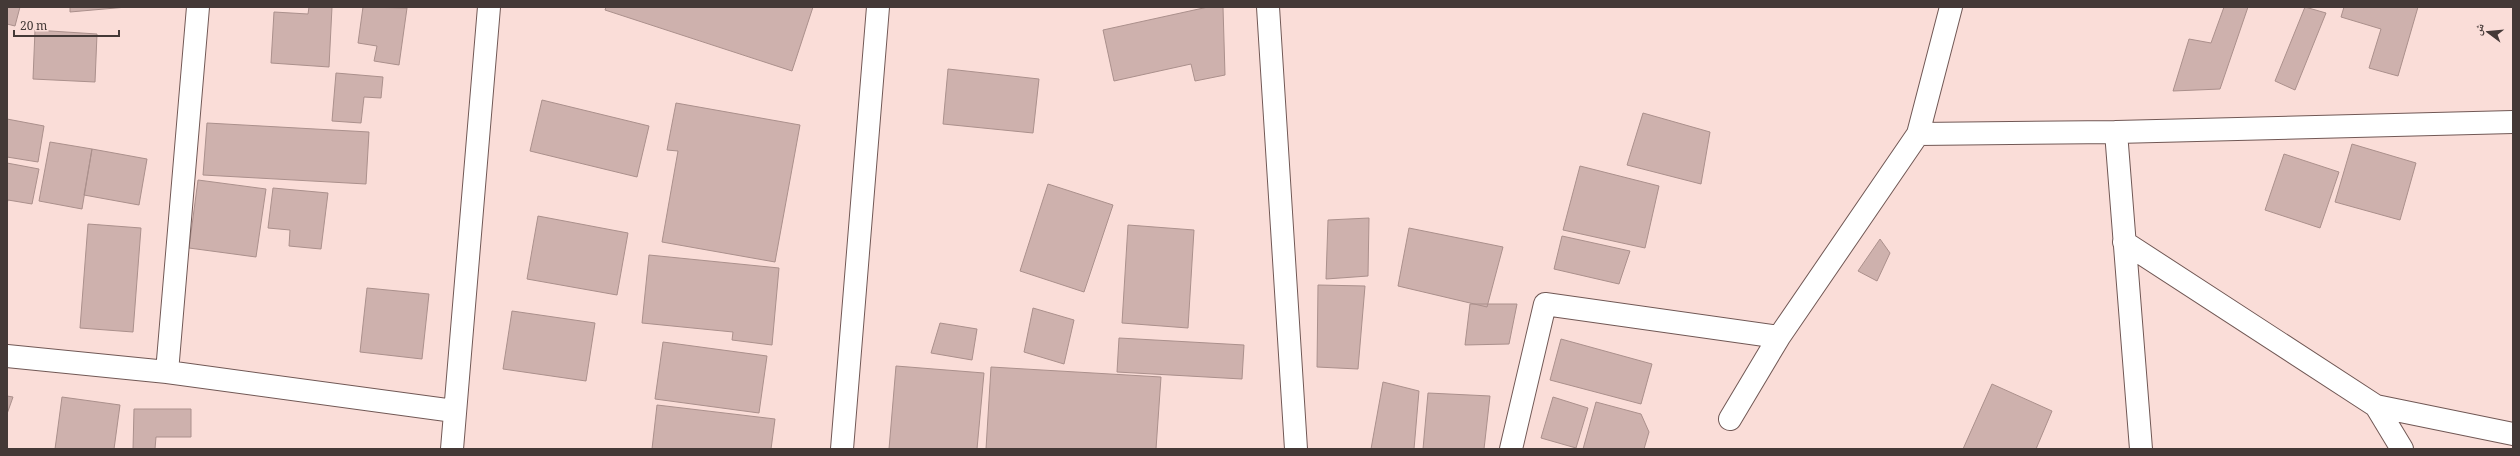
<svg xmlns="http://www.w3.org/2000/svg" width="2520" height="456" font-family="Georgia,'Noto Naskh Arabic',serif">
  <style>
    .building { fill: #ceb1ad; stroke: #ab908c }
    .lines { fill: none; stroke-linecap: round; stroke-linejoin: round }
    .minor-casing { stroke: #715855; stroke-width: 24 }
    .minor { stroke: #fff; stroke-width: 22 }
  </style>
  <rect width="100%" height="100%" fill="#faddd8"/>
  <path class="building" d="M 7,7 L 20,7 L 15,26 L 7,24 Z
    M 70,7 L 127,7 L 70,12 Z
    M 309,7 L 332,7 L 329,67 L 271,63 L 274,12 L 308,14 Z
    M 363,7 L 407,8 L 399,65 L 374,61 L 377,46 L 358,43 Z
    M 606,7 L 813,7 L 792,71 L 605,10 Z
    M 1208,7 L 1223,7 L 1225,75 L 1195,81 L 1191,64 L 1114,81 L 1103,30 Z
    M 2224,7 L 2248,7 L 2220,89 L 2173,91 L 2189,39 L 2211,43 Z
    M 2305,7 L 2326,13 L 2295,90 L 2275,81 Z
    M 2344,7 L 2418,7 L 2398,76 L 2369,68 L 2381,29 L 2341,17 Z
    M 35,30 L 97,34 L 95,82 L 33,79 Z
    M 948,69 L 1039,79 L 1033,133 L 943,124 Z
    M 336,73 L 383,77 L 381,98 L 364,97 L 361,123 L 332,121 Z
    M 542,100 L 649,126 L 637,177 L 530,151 Z
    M 676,103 L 800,125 L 775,262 L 662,242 L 678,151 L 667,150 Z
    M 1643,113 L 1710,132 L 1701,184 L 1627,165 Z
    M 7,119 L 44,126 L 38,162 L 7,157 Z
    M 207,123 L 369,132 L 366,184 L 203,175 Z
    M 50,142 L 92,149 L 82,209 L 39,201 Z
    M 2352,144 L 2416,163 L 2400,220 L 2335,202 Z
    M 92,149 L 147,159 L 139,205 L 84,195 Z
    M 2284,154 L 2339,172 L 2320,228 L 2265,210 Z
    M 7,163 L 39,169 L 32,204 L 8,200 L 7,204 Z
    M 1580,166 L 1659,186 L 1645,248 L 1563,230 Z
    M 198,180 L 266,189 L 256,257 L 189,248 Z
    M 1048,184 L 1113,205 L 1084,292 L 1020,271 Z
    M 273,188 L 328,193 L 321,249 L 289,246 L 290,230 L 268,228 Z
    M 538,216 L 628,233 L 617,295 L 527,279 Z
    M 1369,218 L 1368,276 L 1326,279 L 1328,220 Z
    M 88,224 L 141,228 L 133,332 L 80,328 Z
    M 1128,225 L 1194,230 L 1188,328 L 1122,323 Z
    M 1409,228 L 1503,247 L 1487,307 L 1398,286 Z
    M 1562,236 L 1630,251 L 1619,284 L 1554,269 Z
    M 1880,239 L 1890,253 L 1877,281 L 1858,271 Z
    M 649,255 L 779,268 L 772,345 L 732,340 L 733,332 L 642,323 Z
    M 1318,285 L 1365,286 L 1358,369 L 1317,367 Z
    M 367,288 L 429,294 L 422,359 L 360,352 Z
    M 1470,304 L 1517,304 L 1509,344 L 1465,345 Z
    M 1033,308 L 1074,320 L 1064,364 L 1024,352 Z
    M 512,311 L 595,323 L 586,381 L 503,369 Z
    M 940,323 L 977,329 L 972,360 L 931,353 Z
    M 1119,338 L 1244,345 L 1242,379 L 1117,372 Z
    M 1561,339 L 1652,364 L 1641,404 L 1550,380 Z
    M 663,342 L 767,356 L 759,413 L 655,399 Z
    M 896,366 L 984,373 L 977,449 L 889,449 Z
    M 991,367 L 1161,377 L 1156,449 L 986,449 Z
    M 1383,382 L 1419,391 L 1414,449 L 1371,449 Z
    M 1992,384 L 2052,411 L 2036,449 L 1963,449 Z
    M 1428,393 L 1490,396 L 1484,449 L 1423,449 Z
    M 7,396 L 13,397 L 7,414 Z
    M 62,397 L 120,405 L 114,449 L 55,449 Z
    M 1553,397 L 1588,408 L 1576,448 L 1541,438 Z
    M 1596,402 L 1641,414 L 1649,432 L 1644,449 L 1583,449 Z
    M 657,405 L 775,419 L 771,449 L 652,449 Z
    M 134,409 L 191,409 L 191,437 L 156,437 L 155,449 L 133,449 Z"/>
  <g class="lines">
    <defs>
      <path id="minor" d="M 1268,7 L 1296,449
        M 2116,132 L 2513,122
        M 1918,134 L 2116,132 L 2141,449
        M 2124,242 L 2376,406 L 2513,434
        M 7,356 L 167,372 L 454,411
        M 167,372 L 198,7
        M 2376,406 L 2402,449
        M 1730,419 L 1779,337
        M 452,449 L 489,7
        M 842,449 L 878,7
        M 1511,449 L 1545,304 L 1779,337 L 1918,134 L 1951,7"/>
    </defs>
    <use href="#minor" class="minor-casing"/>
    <use href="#minor" class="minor"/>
  </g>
  <rect width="2520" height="456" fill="none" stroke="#443937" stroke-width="16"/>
  <g transform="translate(2488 32) rotate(286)" stroke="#faddd8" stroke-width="3" paint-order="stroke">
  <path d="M0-3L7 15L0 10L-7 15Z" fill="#443937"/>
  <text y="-6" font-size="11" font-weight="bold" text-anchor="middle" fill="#443937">ش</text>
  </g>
  <path d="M14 30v6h105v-6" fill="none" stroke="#443937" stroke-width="2"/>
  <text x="20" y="30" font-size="12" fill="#443937" stroke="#faddd8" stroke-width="3" paint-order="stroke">20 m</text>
</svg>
